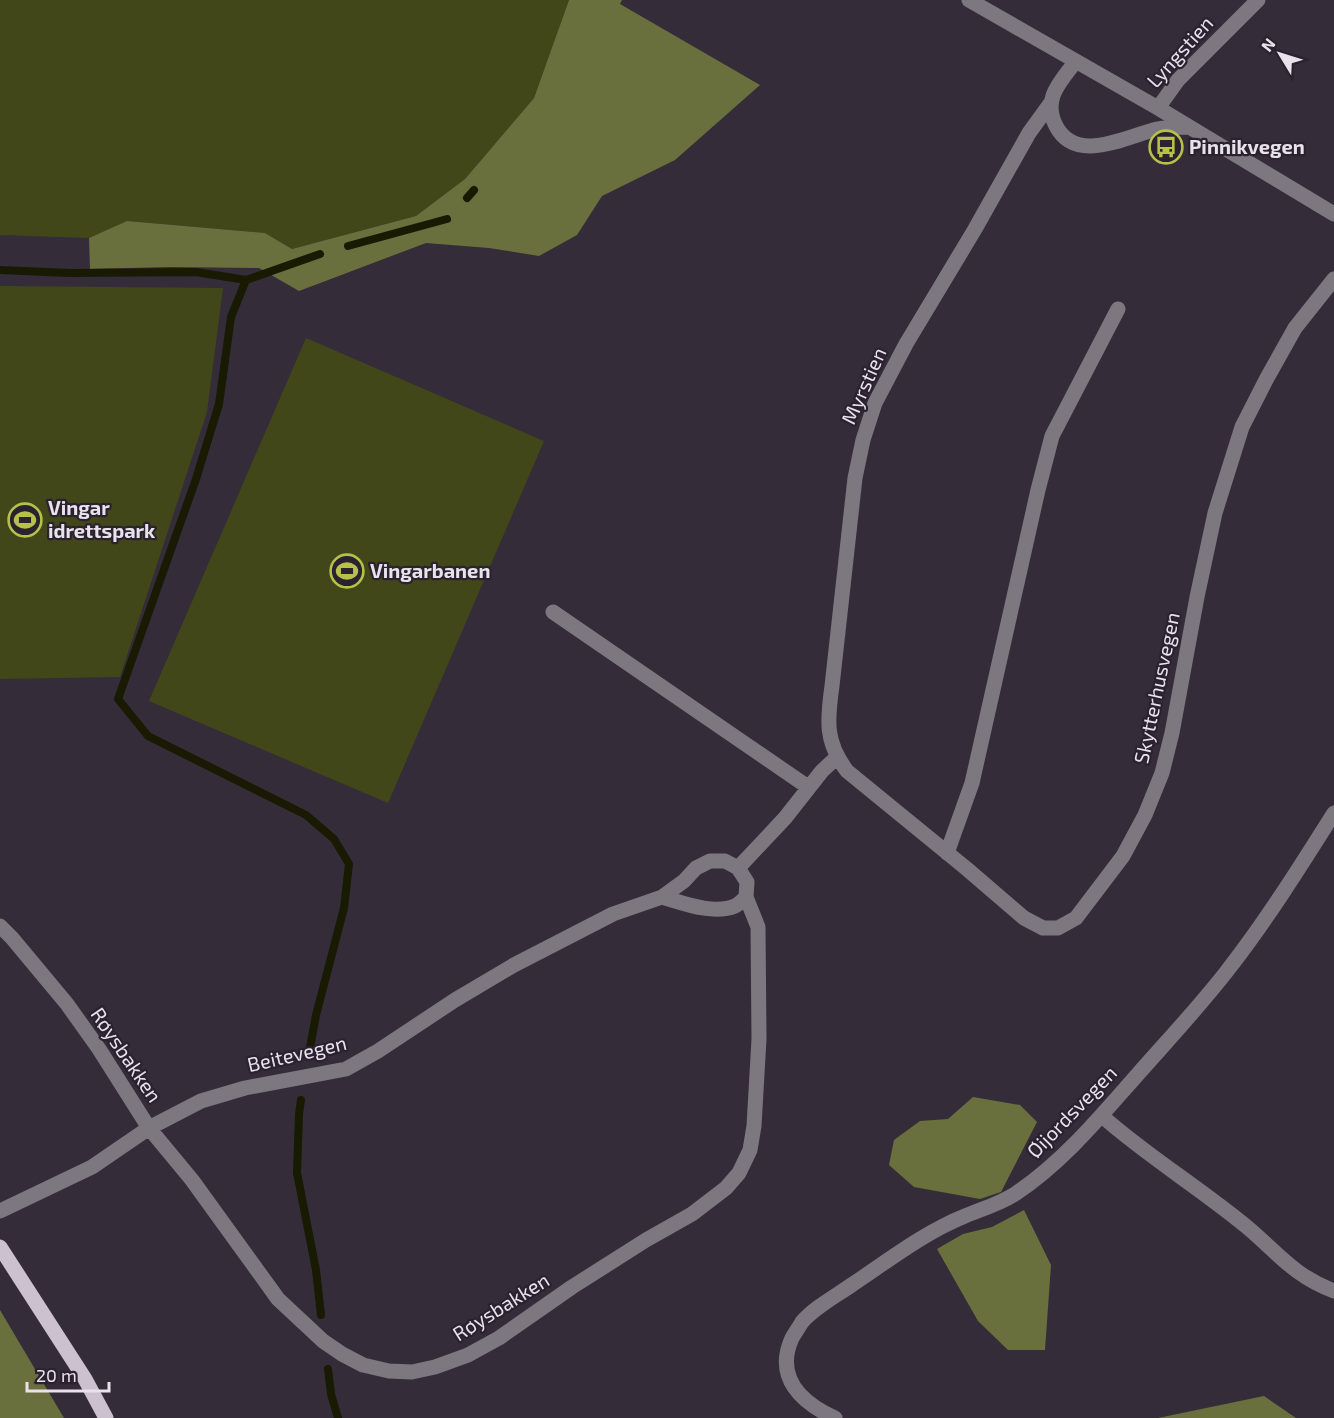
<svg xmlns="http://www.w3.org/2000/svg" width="1334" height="1418" font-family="'Exo 2',sans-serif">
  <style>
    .green { fill: #42471a }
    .forest { fill: #6a703d }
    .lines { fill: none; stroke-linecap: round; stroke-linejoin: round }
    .stream { stroke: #181a02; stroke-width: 8 }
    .minor { stroke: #7d787f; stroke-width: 15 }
    .major { stroke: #cbc1cf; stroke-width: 15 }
    .labels { text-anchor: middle; stroke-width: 4.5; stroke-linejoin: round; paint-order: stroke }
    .street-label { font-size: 20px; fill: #e8e2eb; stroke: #2b222f }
    .poi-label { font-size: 20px; font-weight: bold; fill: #e8e2eb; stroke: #2b222f; text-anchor: start }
  </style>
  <rect width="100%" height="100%" fill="#352c39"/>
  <path class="green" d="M 0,0 L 569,0 L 534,98 L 465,179 L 416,216 L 292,249 L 265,233 L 127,221 L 89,238 L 0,235 Z
    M 0,286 L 223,288 L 207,412 L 120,677 L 0,679 Z
    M 306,338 L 544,441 L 388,803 L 149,701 Z"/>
  <path class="forest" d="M 569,0 L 622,0 L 620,4 L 760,85 L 675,160 L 602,196 L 577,235 L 539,256 L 489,248 L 426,243 L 299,291 L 259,268 L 170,267 L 90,269 L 89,238 L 127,221 L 265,233 L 292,249 L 416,216 L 465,179 L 534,98 Z
    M 973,1097 L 1020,1105 L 1037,1122 L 1001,1192 L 980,1199 L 914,1187 L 889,1165 L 894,1140 L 920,1121 L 948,1119 Z
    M 1024,1210 L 1051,1265 L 1045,1350 L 1008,1350 L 978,1321 L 937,1249 L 963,1234 L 992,1227 Z
    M 0,1310 L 64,1418 L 0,1418 Z
    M 1264,1396 L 1296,1418 L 1158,1418 Z"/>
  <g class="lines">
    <path class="stream" d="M 467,198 L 474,190
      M 348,246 L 447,219
      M 0,270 L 70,273 L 196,272 L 246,280
      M 309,1053 L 316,1015 L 344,908 L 349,864 L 334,839 L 306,815 L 148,736 L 118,699 L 196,479 L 219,404 L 231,317 L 246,280 L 320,254
      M 301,1100 L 299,1114 L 297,1173 L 316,1270 L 321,1315
      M 328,1369 L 331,1394 L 338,1418"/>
    <path class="minor" d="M 969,0 L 1158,108 L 1334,214
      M 1076,61 C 1060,82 1042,99 1056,126 C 1076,165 1127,136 1157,129 C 1167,127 1179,127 1189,127
      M 1050,104 L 1029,133 L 975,229 L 906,344 L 875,403 L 863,440 L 855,478 L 832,686 C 827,721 825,742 847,771 L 967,869 L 1024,918 L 1043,928 L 1058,928 L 1076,918 L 1123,856 L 1145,815 L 1162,773 L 1172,733 L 1197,597 L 1215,513 L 1242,427 L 1267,378 L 1295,328 L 1334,279
      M 1158,108 L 1178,80 L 1258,0
      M 553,612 L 808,787
      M 947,853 L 972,783 L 1038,490 L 1052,436 L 1118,309
      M 738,868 L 785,818 L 822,771 L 837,757
      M 0,926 L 12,938 L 67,1004 L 99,1049 L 149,1128 L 192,1180 L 278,1299 L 323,1341 L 342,1354 L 363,1365 L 389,1371 L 412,1372 L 435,1367 L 468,1355 L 499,1338 L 572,1287 L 646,1240 L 692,1214 L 726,1188 L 739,1173 L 750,1150 L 754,1126 L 759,1039 L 758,927 L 746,897
      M 1102,1116 C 1147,1156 1200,1188 1247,1227 C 1278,1253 1294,1276 1334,1291
      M 0,1211 L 92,1167 L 149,1128 L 201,1101 L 245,1088 L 346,1069 L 378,1051 L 455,1000 L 514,965 L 613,914 L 662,897 L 684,881 L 696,868 L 710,861 L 725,861 L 738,868 L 747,882 L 746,897 C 743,900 739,904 735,906 C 713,915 683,903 662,897
      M 835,1418 C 802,1403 774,1378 792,1338 C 795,1333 799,1327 802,1322 C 815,1307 836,1296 853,1284 C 889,1260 925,1232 965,1216 C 982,1209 999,1204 1015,1194 C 1063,1162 1100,1117 1138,1074 C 1168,1040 1199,1007 1227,971 C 1266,921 1300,867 1334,813"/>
    <path class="major" d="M 0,1247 L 85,1379 L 106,1418"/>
  </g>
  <defs>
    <symbol id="bus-ring" viewBox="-11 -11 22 22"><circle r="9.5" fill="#2b222f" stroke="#b6c149" stroke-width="1.5"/><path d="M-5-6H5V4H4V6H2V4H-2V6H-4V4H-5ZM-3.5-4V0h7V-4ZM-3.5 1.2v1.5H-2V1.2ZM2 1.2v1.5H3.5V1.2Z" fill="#b6c149"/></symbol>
    <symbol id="stadium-ring" viewBox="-11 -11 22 22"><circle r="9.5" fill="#2b222f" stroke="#b6c149" stroke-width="1.5"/><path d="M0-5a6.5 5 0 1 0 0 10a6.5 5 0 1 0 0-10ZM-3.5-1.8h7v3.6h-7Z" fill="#b6c149"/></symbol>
  </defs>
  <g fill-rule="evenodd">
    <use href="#bus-ring" x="1147" y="128" width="38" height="38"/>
    <use href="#stadium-ring" x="6" y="501" width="38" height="38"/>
    <use href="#stadium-ring" x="328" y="552" width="38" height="38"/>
  </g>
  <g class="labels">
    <g class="street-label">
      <text transform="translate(1180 52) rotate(-48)" y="7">Lyngstien</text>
      <text transform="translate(864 386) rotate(-66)" y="7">Myrstien</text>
      <text transform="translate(1157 688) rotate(-78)" y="7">Skytterhusvegen</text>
      <text transform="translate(297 1054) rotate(-13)" y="7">Beitevegen</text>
      <text transform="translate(126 1055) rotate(56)" y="7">Røysbakken</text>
      <text transform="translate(1072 1112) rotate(-46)" y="7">Øijordsvegen</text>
      <text transform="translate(501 1307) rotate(-32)" y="7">Røysbakken</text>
    </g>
    <g class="poi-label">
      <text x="1189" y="154">Pinnikvegen</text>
      <text x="48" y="515">Vingar<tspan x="48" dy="23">idrettspark</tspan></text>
      <text x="370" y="578">Vingarbanen</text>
    </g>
  </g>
  <g transform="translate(1280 54) rotate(308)" stroke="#2b222f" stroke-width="4.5" paint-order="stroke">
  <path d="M0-4.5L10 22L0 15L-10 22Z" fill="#e8e2eb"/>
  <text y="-9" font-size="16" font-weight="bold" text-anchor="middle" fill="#e8e2eb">N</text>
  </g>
  <path d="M27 1382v9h82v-9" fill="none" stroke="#e8e2eb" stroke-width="3"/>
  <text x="36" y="1382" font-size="18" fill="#e8e2eb" stroke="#2b222f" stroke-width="4.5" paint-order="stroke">20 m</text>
</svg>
